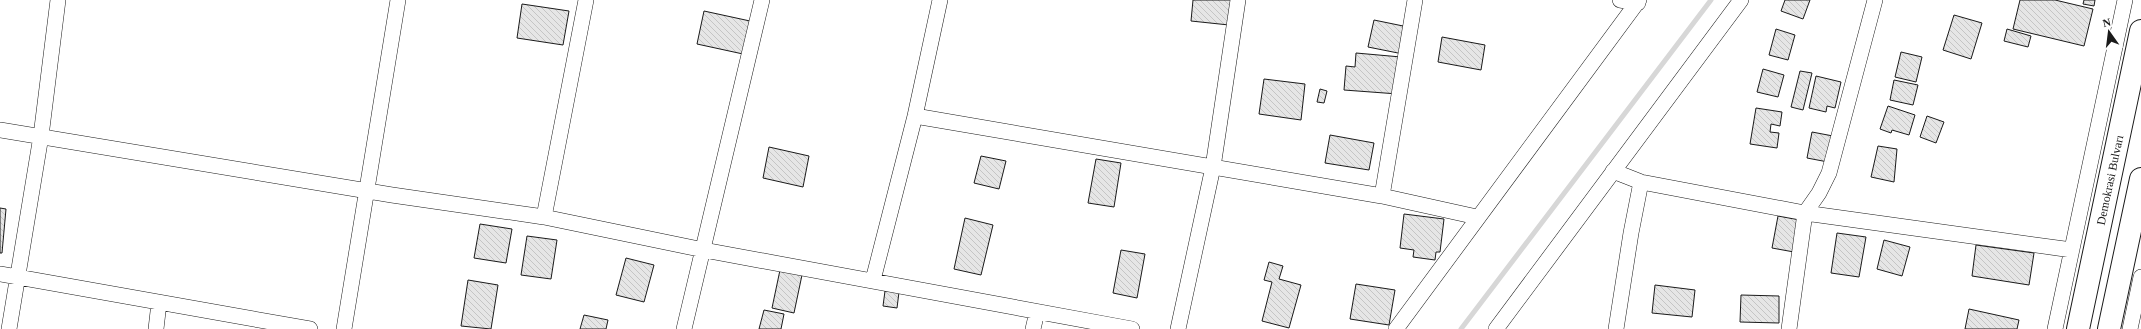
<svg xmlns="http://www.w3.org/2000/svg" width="2141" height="329" font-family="'Times New Roman',serif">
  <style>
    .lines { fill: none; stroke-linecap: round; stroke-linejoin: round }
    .stream { stroke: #d7d7d7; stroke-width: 5 }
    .building { fill: url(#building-back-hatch); stroke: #1a1a1a }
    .minor-casing { stroke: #1a1a1a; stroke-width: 16 }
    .trunk-casing { stroke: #1a1a1a; stroke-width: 24 }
    .minor { stroke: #fff; stroke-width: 15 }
    .trunk { stroke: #fff; stroke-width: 22 }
    .labels { text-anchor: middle; stroke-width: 3; stroke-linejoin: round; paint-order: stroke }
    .street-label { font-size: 12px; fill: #1a1a1a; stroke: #fff }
  </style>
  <defs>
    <pattern id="building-back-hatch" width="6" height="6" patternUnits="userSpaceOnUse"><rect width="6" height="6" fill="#e6e6e6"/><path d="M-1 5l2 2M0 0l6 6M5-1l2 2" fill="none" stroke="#c5c5c5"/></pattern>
  </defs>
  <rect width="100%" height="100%" fill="#fff"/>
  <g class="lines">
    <path class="stream" d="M 1461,329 L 1711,0"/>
  </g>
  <path class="building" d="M 1193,0 L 1233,0 L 1229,25 L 1191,21 Z
    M 1785,0 L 1810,0 L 1803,19 L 1781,11 Z
    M 2020,0 L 2055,0 L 2093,9 L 2084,46 L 2013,29 Z
    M 2084,0 L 2095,0 L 2094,6 L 2083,4 Z
    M 522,4 L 569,11 L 563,45 L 517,38 Z
    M 704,11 L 750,21 L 743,54 L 697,44 Z
    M 1954,15 L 1982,23 L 1971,59 L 1943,50 Z
    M 1374,20 L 1408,27 L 1403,54 L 1368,47 Z
    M 1776,29 L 1795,35 L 1788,60 L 1769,55 Z
    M 2007,29 L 2031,36 L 2028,47 L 2004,41 Z
    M 1442,37 L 1485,45 L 1481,70 L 1438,62 Z
    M 1901,52 L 1922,57 L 1916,82 L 1895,77 Z
    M 1356,53 L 1401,57 L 1398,94 L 1344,90 L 1346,66 L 1355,67 Z
    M 1763,69 L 1784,75 L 1778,97 L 1757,92 Z
    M 1800,71 L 1812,73 L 1803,110 L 1791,107 Z
    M 1816,76 L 1841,82 L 1835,108 L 1827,106 L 1826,112 L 1809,108 Z
    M 1264,79 L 1305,84 L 1301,120 L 1259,114 Z
    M 1894,80 L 1918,85 L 1913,105 L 1890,100 Z
    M 1320,89 L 1327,91 L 1324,103 L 1317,102 Z
    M 1888,106 L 1915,115 L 1909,135 L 1892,130 L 1891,133 L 1880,129 Z
    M 1756,108 L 1782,112 L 1780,126 L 1771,124 L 1770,132 L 1779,133 L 1777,148 L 1750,144 Z
    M 1927,116 L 1944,122 L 1936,143 L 1920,137 Z
    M 1812,132 L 1833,136 L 1828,162 L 1807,158 Z
    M 1330,135 L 1374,143 L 1369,170 L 1325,163 Z
    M 1878,146 L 1897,149 L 1894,182 L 1871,177 Z
    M 769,147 L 809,156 L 803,187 L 763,178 Z
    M 981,156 L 1006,161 L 999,189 L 974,183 Z
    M 1096,159 L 1121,163 L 1114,207 L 1088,203 Z
    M 0,208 L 6,209 L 2,253 L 0,253 Z
    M 1404,214 L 1444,219 L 1440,252 L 1436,252 L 1435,260 L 1413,257 L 1414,250 L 1400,248 Z
    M 1778,216 L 1800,220 L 1794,252 L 1772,248 Z
    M 965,218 L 993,225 L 981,275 L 954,269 Z
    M 480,224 L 512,229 L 506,263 L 474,258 Z
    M 1837,233 L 1866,237 L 1859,277 L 1831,273 Z
    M 527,236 L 557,240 L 551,279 L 521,275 Z
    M 1884,240 L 1910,247 L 1902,276 L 1877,269 Z
    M 1976,245 L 2034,253 L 2029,285 L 1972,276 Z
    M 1121,250 L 1145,254 L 1137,298 L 1113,293 Z
    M 626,258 L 654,265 L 644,302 L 616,295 Z
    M 1269,262 L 1283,266 L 1279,279 L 1301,285 L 1289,328 L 1262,321 L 1272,282 L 1264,280 Z
    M 780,270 L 802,275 L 794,313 L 772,308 Z
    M 468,280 L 498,285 L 491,329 L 461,326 Z
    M 1356,284 L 1395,290 L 1389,325 L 1350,319 Z
    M 1655,285 L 1695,290 L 1692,317 L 1652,313 Z
    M 885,291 L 899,292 L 897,308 L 883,306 Z
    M 1741,295 L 1779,296 L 1779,323 L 1740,322 Z
    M 1969,309 L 2019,320 L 2017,329 L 1965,329 Z
    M 764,310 L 784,314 L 781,329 L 759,329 Z
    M 584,315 L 608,320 L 606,329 L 580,329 Z"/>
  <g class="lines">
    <defs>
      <path id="minor" d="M 1620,0 L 1638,3
        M 915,116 L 1382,196 L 1477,217
        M 0,130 L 392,195 L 544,217 L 704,250 L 1132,329
        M 1613,171 L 1641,182 L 1805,213 L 2072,250
        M 1382,196 L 1415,0
        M 544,217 L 586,0
        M 0,274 L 310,329
        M 873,280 L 915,116 L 940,0
        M 9,329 L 41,136 L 58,0
        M 156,329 L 159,303
        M 344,329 L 398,0
        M 684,329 L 762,0
        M 1033,329 L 1037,312
        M 1178,329 L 1213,167 L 1238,0
        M 1396,329 L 1639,0
        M 1496,329 L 1741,0
        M 1616,329 L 1631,233 L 1641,182
        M 1789,329 L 1805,213 L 1819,193 L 1829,173 L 1875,0
        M 2055,329 L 2125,0
        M 2130,329 L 2141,277"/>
      <path id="trunk" d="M 2078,329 L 2141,31
        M 2109,329 L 2141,179"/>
    </defs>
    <use href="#minor" class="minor-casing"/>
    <use href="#trunk" class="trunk-casing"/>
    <use href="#minor" class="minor"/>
    <use href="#trunk" class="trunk"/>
  </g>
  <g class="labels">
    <g class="street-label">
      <text transform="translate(2110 180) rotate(-78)" y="4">Demokrasi Bulvarı</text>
    </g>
  </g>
  <g transform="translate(2109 32) rotate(346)" stroke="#ffffff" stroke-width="3" paint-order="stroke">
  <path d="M0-3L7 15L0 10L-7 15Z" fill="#1a1a1a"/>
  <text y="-6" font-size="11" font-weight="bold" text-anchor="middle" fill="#1a1a1a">N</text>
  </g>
</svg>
